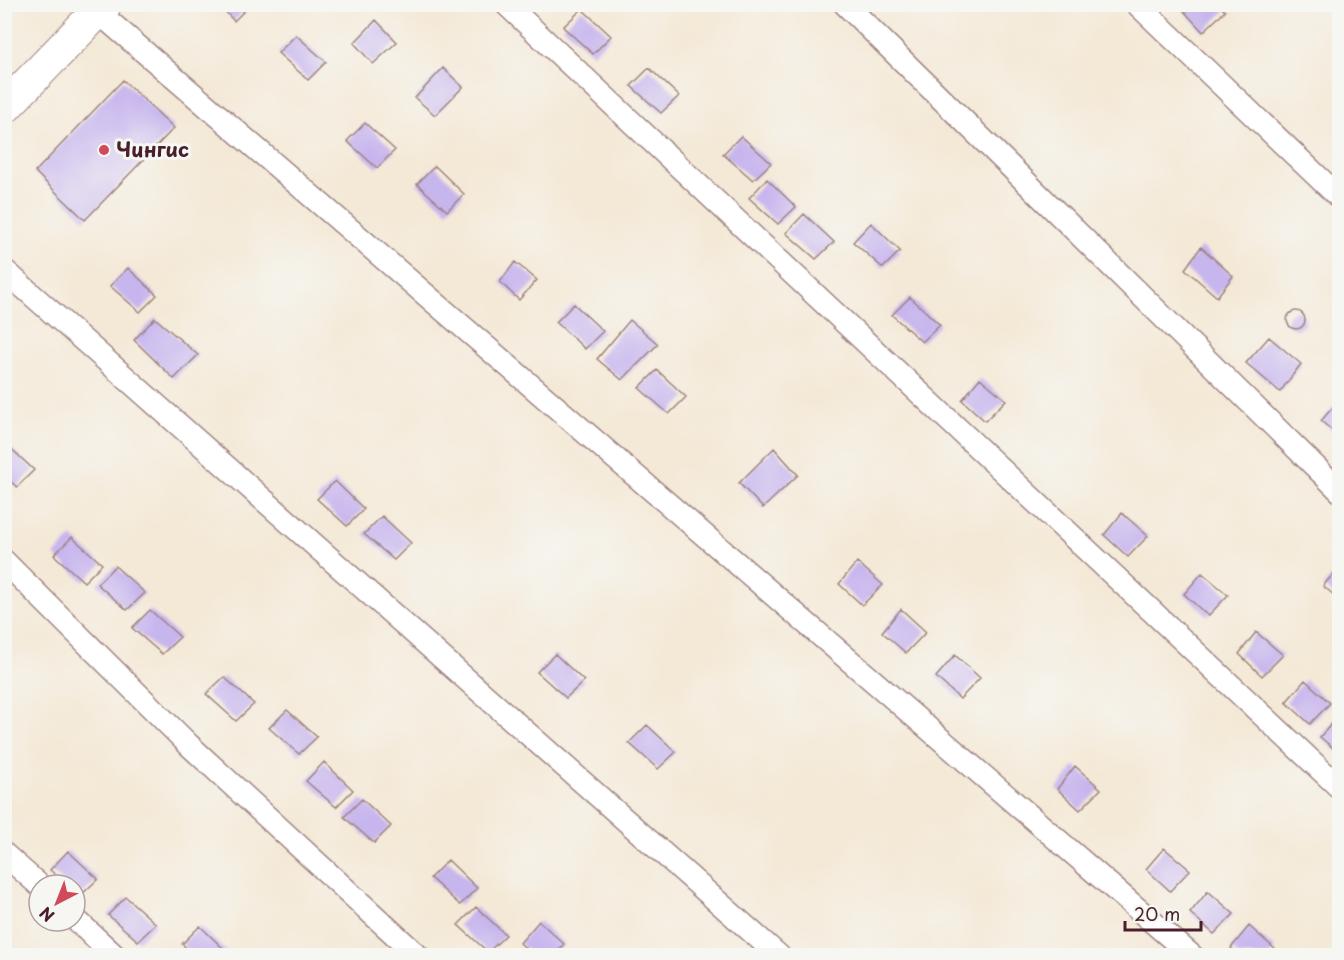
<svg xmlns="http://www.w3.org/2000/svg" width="1344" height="960" font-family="'Playpen Sans',sans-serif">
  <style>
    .building { fill: #c7b5ee }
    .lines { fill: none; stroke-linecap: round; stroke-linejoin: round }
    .minor-casing { stroke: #9f8481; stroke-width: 25 }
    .secondary-casing { stroke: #9f8481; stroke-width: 35 }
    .minor { stroke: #fff; stroke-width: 22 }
    .secondary { stroke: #fff; stroke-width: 33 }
    .poi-dot { fill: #d1495b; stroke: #f6f6f2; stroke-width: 2 }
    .labels { text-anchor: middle; stroke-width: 6; stroke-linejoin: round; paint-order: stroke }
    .poi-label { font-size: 20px; font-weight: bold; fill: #4a1f2b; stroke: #f6f6f2; text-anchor: start }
  </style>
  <rect width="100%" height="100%" fill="#f6f6f2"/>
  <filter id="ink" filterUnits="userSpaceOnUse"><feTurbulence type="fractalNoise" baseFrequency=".0167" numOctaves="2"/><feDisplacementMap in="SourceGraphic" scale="12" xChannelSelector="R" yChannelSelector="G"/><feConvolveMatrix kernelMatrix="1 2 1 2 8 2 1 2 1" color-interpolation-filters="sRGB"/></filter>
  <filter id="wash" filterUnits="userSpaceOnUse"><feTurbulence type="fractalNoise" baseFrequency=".008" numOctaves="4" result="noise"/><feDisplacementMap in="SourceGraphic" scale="24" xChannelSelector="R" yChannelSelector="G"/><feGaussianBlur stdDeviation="1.35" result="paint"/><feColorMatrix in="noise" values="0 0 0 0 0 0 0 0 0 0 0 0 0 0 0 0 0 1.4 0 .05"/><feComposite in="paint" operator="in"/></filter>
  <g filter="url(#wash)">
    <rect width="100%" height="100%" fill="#f4e9d7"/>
    <g id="blocks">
      <path class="building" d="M 218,4 L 251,4 L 234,21 Z
        M 1192,4 L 1218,4 L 1225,11 L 1203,32 L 1184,11 Z
        M 582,9 L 611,36 L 593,54 L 563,27 Z
        M 376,20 L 397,42 L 373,64 L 354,43 Z
        M 296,35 L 326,62 L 308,80 L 278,53 Z
        M 443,68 L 463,87 L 435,115 L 415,98 Z
        M 649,68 L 679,96 L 661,113 L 631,86 Z
        M 123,80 L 174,128 L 85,220 L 35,172 Z
        M 365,123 L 395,150 L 377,168 L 347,141 Z
        M 741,136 L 771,163 L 753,180 L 723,154 Z
        M 435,166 L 464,194 L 447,211 L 417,184 Z
        M 767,179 L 796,207 L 778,224 L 749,198 Z
        M 804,214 L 834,242 L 816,259 L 786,233 Z
        M 871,223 L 900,251 L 883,268 L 853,242 Z
        M 1201,247 L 1233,276 L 1217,297 L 1185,269 Z
        M 515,262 L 537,280 L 519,300 L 500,282 Z
        M 128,268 L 157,295 L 140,312 L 110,286 Z
        M 910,297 L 940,325 L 922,342 L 892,315 Z
        M 574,304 L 603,331 L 585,349 L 556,322 Z
        M1287 320a9 9 0 1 1 18 0a9 9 0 1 1-18 0Z
        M 155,318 L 198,355 L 174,379 L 134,340 Z
        M 630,320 L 658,344 L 622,380 L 597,359 Z
        M 1269,337 L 1301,364 L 1280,392 L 1246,363 Z
        M 657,370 L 686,397 L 669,414 L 639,388 Z
        M 980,378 L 1006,400 L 985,421 L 962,400 Z
        M 1340,399 L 1340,437 L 1321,421 Z
        M 4,442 L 34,470 L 17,487 L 4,476 Z
        M 774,448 L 798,475 L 763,508 L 739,483 Z
        M 335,481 L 364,509 L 347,526 L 317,499 Z
        M 1122,513 L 1148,536 L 1128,557 L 1104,535 Z
        M 382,516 L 411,543 L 394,560 L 364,534 Z
        M 72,537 L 102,564 L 84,582 L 54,555 Z
        M 857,562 L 883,585 L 862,605 L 839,584 Z
        M 115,566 L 145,593 L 127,610 L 97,584 Z
        M 1340,566 L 1340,600 L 1323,586 Z
        M 1202,573 L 1228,595 L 1208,616 L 1184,594 Z
        M 901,609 L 926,632 L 906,653 L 882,632 Z
        M 150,610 L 180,637 L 162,654 L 132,628 Z
        M 1256,632 L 1283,655 L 1262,676 L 1239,654 Z
        M 555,654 L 584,681 L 566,698 L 537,672 Z
        M 955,655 L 980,678 L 960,699 L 936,677 Z
        M 224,677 L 254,704 L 236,721 L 206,694 Z
        M 1305,680 L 1330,703 L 1310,724 L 1286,702 Z
        M 287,710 L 317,737 L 299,754 L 269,728 Z
        M 1340,714 L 1340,754 L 1320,737 Z
        M 647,725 L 676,752 L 658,769 L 629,743 Z
        M 324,762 L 353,790 L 336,807 L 306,781 Z
        M 1075,766 L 1101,789 L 1080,810 L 1057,789 Z
        M 362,799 L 391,826 L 374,843 L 344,817 Z
        M 1164,848 L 1190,870 L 1170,891 L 1146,869 Z
        M 68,851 L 98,879 L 80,896 L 75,891 L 75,885 L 68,885 L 50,870 Z
        M 448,860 L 477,888 L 460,905 L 430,878 Z
        M 1208,891 L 1234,914 L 1214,934 L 1190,913 Z
        M 126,897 L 156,924 L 138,941 L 108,915 Z
        M 476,907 L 506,935 L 488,952 L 458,925 Z
        M 539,921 L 564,944 L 553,956 L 534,956 L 520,943 Z
        M 200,926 L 229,954 L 228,956 L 195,956 L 182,944 Z
        M 1249,926 L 1275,949 L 1269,956 L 1239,956 L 1231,948 Z"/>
    </g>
  </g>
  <g filter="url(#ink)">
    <use href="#blocks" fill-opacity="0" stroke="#9f8481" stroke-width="1.5"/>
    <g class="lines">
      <defs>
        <path id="minor" d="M 506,4 L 1340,788
          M 845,4 L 1340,491
          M 1137,4 L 1340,198
          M 98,12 L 1192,956
          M 4,270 L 779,956
          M 4,561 L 189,745 L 418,956
          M 4,854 L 39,885
          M 75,919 L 115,956"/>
        <path id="secondary" d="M 4,108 L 105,4"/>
      </defs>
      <use href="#minor" class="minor-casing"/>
      <use href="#secondary" class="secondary-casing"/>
      <use href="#minor" class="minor"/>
      <use href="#secondary" class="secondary"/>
    </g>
  </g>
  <circle class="poi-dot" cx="104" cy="150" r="6"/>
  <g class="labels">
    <g class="poi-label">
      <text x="116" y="157">Чингис</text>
    </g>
  </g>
  <rect width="1344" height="960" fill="none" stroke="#f6f6f2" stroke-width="24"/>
  <g transform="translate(57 903) rotate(222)"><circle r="28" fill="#f6f6f2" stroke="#b1a0a2" stroke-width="1.5"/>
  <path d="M0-4.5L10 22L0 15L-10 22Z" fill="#d1495b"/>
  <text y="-9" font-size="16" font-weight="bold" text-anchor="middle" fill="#4a1f2b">N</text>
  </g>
  <path d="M1125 921v9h76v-9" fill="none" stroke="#4a1f2b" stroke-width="3"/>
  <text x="1134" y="921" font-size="18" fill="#4a1f2b" stroke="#f6f6f2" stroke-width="4.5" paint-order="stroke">20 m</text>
</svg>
